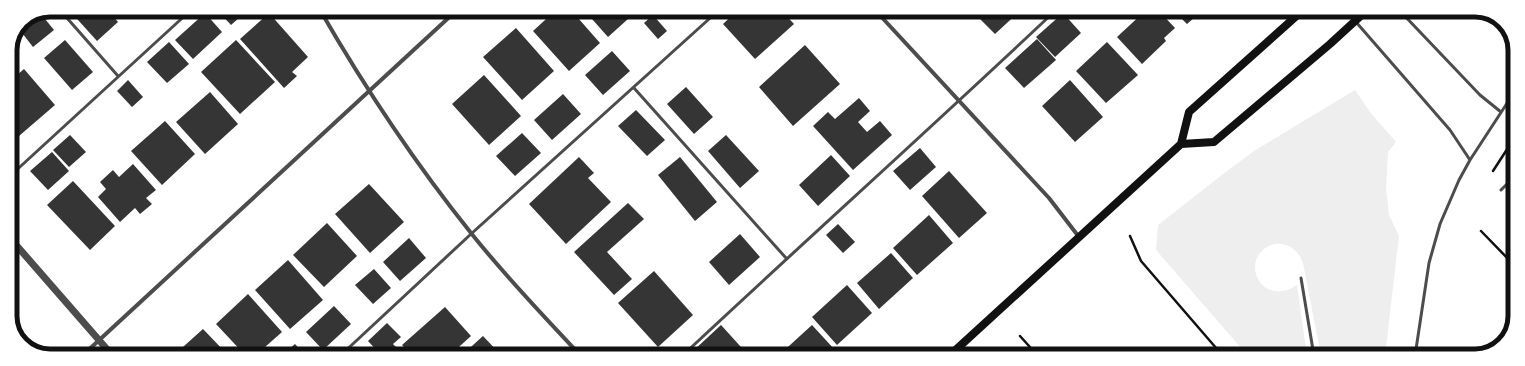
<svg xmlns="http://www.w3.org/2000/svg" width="1525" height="366" font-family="'Crimson Pro',serif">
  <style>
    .green { fill: #eee }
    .building { fill: #353535 }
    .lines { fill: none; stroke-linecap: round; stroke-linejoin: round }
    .path { stroke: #111; stroke-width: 2.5 }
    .service { stroke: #4c4c4c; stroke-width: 3 }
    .minor { stroke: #4c4c4c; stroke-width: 4 }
    .tertiary { stroke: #4c4c4c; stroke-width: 7 }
    .secondary { stroke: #111; stroke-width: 8 }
    .rim { fill: none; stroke: #111; stroke-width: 5 }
  </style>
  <rect width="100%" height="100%" fill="#fff"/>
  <path class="green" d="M 1355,90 L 1370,112 L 1396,142 L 1388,152 L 1387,170 L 1386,189 L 1389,215 L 1399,236 L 1385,356 L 1321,356 L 1303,263 C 1288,225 1243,250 1258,279 C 1260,283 1264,287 1268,289 C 1279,294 1288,291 1297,285 L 1307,356 L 1248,356 L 1156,250 L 1158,225 L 1227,171 L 1254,151 Z"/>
  <path class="building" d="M 69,10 L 108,10 L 118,22 L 97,41 Z
    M 217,10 L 248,10 L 231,25 Z
    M 556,10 L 571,10 L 600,43 L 569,71 L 533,31 Z
    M 584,10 L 638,10 L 608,37 Z
    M 738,10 L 781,10 L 794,24 L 755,59 L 723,24 Z
    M 972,11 L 1020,11 L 995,34 Z
    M 1145,11 L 1159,11 L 1175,28 L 1164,38 L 1166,41 L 1142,64 L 1117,37 Z
    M 1174,11 L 1202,11 L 1187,24 Z
    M 205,13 L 222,32 L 193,59 L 175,40 Z
    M 269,13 L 308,57 L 292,72 L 297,76 L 284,88 L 240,39 Z
    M 1063,13 L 1081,33 L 1055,57 L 1036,37 Z
    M 41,14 L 54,30 L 33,47 L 19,29 L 22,22 Z
    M 653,15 L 667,31 L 658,39 L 644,23 Z
    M 516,28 L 554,71 L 522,100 L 483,57 Z
    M 1037,39 L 1056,60 L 1024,88 L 1005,68 Z
    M 65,40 L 93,72 L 72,90 L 44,58 Z
    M 236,40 L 275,82 L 240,114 L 201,72 Z
    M 169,42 L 189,64 L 167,83 L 147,62 Z
    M 1107,42 L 1138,75 L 1106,103 L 1076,71 Z
    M 805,45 L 840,84 L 793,126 L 759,87 Z
    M 612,51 L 630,71 L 603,95 L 585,75 Z
    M 24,69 L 55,105 L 19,136 L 10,126 L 10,81 Z
    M 484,75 L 521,116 L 489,145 L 452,104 Z
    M 128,80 L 143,97 L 132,107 L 117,91 Z
    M 1070,80 L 1103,117 L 1075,142 L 1042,106 Z
    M 686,87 L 713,117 L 694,134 L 667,104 Z
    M 210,92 L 238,124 L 205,154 L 176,122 Z
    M 563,94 L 581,114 L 552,140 L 534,120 Z
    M 859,98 L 870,111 L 858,122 L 867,132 L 880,121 L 892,135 L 853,170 L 813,126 L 828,112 L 835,119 Z
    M 636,110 L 665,140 L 647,156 L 618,126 Z
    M 165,121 L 195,154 L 162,185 L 131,151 Z
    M 522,133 L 541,153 L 515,176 L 496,156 Z
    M 70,135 L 86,152 L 69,167 L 53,150 Z
    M 726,135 L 759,171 L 740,188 L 708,151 Z
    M 920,148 L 936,167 L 910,190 L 893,171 Z
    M 52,152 L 69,171 L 48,190 L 30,171 Z
    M 831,155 L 850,176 L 818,206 L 799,185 Z
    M 579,157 L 594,173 L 588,178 L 611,202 L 566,244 L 529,204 Z
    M 680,157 L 717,202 L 695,221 L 658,175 Z
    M 133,164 L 156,190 L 146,198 L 152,204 L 140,214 L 135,208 L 120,222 L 98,197 L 106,189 L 100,182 L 113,170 L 119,177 Z
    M 949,171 L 987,213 L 959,238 L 922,196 Z
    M 73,181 L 115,226 L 90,250 L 47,205 Z
    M 369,184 L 404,222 L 370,253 L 335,214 Z
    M 628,203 L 644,219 L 607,252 L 632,279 L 614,295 L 574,252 Z
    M 929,215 L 953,243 L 917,275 L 893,248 Z
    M 327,223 L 357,256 L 324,287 L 293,255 Z
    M 838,224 L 855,242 L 843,253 L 826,235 Z
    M 740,234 L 760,257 L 729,285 L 709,262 Z
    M 409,238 L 426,258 L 400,281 L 383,262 Z
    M 891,253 L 913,278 L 879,309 L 857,283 Z
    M 288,260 L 323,300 L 290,329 L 255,290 Z
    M 374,269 L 391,288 L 373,304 L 355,285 Z
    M 654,271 L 693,315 L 658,347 L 618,303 Z
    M 847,285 L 872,313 L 837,345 L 812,317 Z
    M 248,294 L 282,332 L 256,355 L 245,355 L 216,324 Z
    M 334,306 L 351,324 L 323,350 L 306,332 Z
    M 445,307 L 471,336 L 450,355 L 411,355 L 402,345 Z
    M 387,323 L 401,337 L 393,344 L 399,350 L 393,355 L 381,355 L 368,341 Z
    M 721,325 L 741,347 L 732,356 L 696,356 L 693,351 Z
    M 812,325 L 835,350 L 829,356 L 778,356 Z
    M 203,329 L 228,355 L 174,355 Z
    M 483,336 L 501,355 L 462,355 Z
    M 295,344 L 305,355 L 282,355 Z"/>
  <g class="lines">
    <path class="path" d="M 1493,171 L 1515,137
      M 1481,231 L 1514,265
      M 1130,236 L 1141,261 L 1223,356
      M 1020,336 L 1038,356"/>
    <path class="service" d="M 60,10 L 118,76
      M 1400,11 L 1480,95 L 1501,112
      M 1356,22 L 1450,130 L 1470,160
      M 634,88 L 786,258
      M 10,176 L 191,10
      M 1501,190 L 1514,177
      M 1301,278 L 1314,356
      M 348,349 L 354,355
      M 341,355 L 471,234 L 719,10
      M 682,356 C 806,240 932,127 1055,11
      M 1415,356 L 1429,263 L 1440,224 L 1459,180 L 1470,160 L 1515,91"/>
    <path class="minor" d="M 320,10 C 365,88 415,163 471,233 C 505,276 543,315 580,355
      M 875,10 L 1049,198 L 1079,237
      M 1346,11 L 1355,21
      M 83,355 L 457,10"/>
    <path class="tertiary" d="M 10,238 L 112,355"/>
    <path class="secondary" d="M 1181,144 L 1214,142 L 1330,44 L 1366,11
      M 949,356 L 1181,144 L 1189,112 L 1302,11"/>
  </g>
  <path d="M0 0H1525V366H0ZM50 17H1475A33 33 0 0 1 1508 50V316A33 33 0 0 1 1475 349H50A33 33 0 0 1 17 316V50A33 33 0 0 1 50 17Z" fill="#fff" fill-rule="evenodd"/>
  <path class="rim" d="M50 17H1475A33 33 0 0 1 1508 50V316A33 33 0 0 1 1475 349H50A33 33 0 0 1 17 316V50A33 33 0 0 1 50 17Z"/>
</svg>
